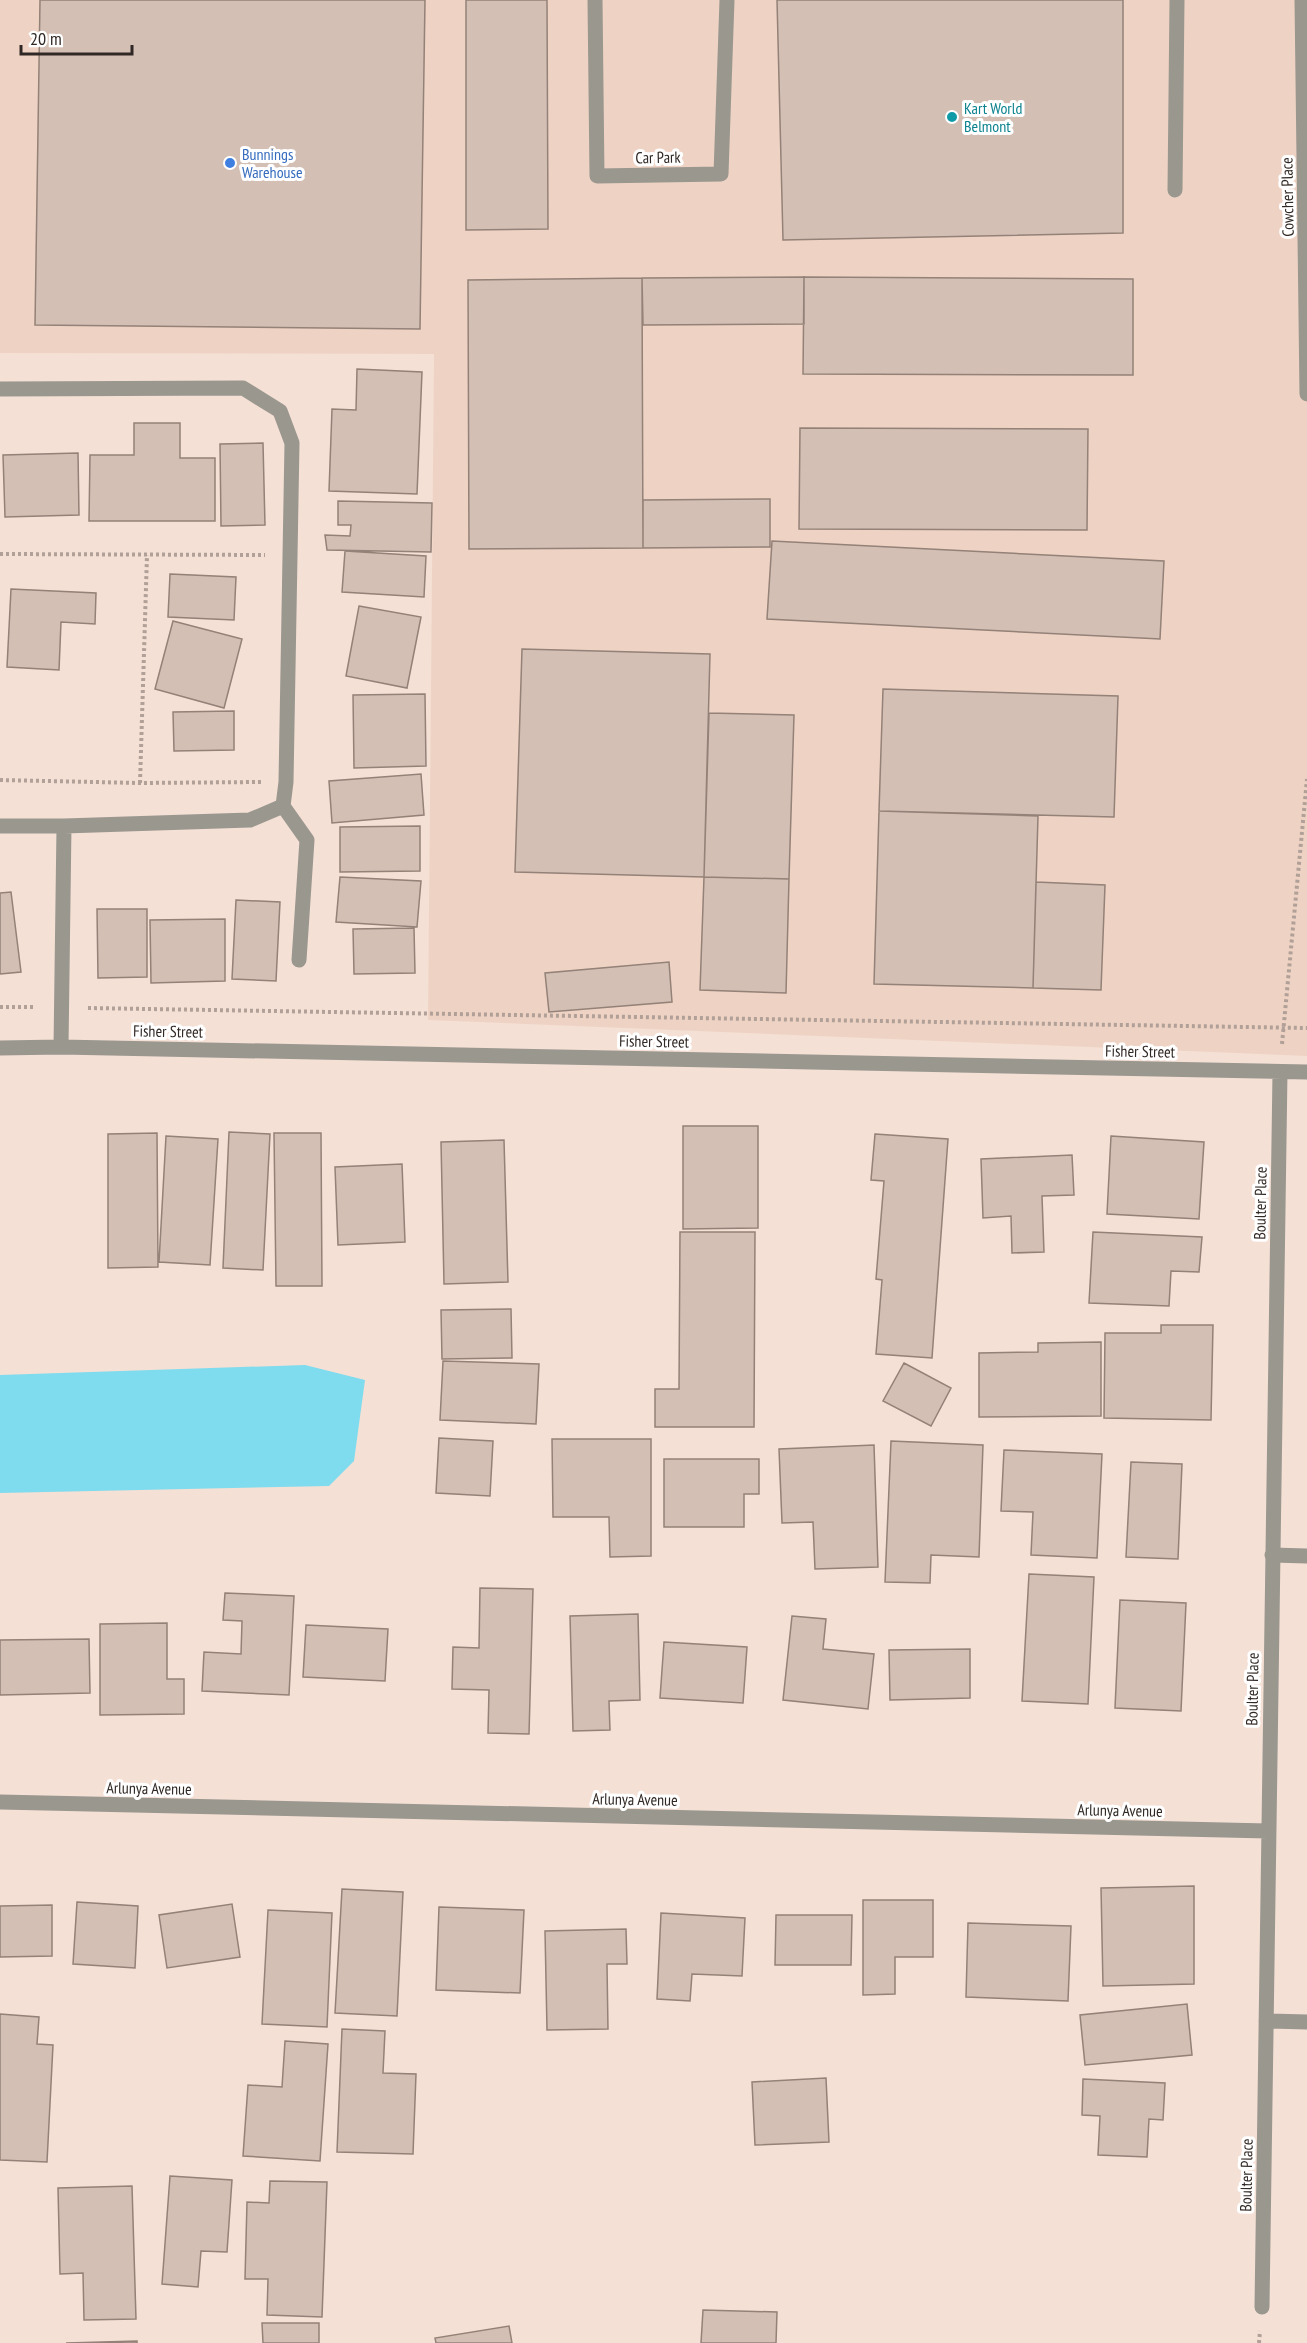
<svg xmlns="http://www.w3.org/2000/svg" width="1307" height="2343" font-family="'PT Sans Narrow',sans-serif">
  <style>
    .built { fill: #eed3c4 }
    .water { fill: #7fdbee }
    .building { fill: #d3bfb4; stroke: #948177; stroke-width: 1.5 }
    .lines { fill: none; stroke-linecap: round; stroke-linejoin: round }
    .path { stroke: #b1a097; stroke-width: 4; stroke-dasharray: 3 3; stroke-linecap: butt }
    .minor { stroke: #9a978f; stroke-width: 15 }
    .culture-dot { fill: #0f9aa8; stroke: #fff; stroke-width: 2 }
    .shop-dot { fill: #3f7fe0; stroke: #fff; stroke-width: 2 }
    .labels { text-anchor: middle; stroke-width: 6; stroke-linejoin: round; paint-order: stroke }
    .culture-label { font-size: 16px; fill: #0d838f; stroke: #fff; text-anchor: start }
    .shop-label { font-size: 16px; fill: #366cbe; stroke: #fff; text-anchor: start }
    .street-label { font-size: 16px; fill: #302824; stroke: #fff }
  </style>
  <rect width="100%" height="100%" fill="#f5e0d5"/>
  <path class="built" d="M 0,0 L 1307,0 L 1307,1056 L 428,1020 L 434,354 L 0,353 Z"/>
  <path class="water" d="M 305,1365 L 365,1380 L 354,1461 L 329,1486 L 0,1493 L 0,1375 Z"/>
  <path class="building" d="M 40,0 L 425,0 L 420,329 L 35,325 Z
    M 466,0 L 547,0 L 548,229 L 466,230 Z
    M 777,0 L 1123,0 L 1123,233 L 783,240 Z
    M 804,277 L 1133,279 L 1133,375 L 803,374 Z
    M 804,277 L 804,324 L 643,325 L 642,278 Z
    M 642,278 L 643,548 L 469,549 L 468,280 Z
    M 357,369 L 422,372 L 417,494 L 329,491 L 332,409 L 356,410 Z
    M 134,423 L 180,423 L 180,458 L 215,458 L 215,521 L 89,521 L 90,455 L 134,455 Z
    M 800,428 L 1088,429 L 1087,530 L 799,529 Z
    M 263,443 L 265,525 L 221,526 L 220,444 Z
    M 78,453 L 79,515 L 5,517 L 3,455 Z
    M 770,499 L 770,547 L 643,548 L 643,500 Z
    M 338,501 L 432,503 L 431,552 L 327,550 L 325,535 L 350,536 L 351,525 L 338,525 Z
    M 772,541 L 1164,561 L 1160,639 L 767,619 Z
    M 345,551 L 426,556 L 424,597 L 342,592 Z
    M 170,574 L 236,577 L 234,620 L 168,617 Z
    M 11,589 L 96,593 L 95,624 L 61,622 L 59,670 L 7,667 Z
    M 359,606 L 421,617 L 407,688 L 346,676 Z
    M 173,621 L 242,639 L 224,708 L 155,689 Z
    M 522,649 L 710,654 L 704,877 L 515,872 Z
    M 883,689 L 1118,696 L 1114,817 L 879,811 Z
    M 425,694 L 426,766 L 354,768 L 353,695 Z
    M 234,711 L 234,750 L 174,751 L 173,712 Z
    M 709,713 L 794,715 L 789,879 L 704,877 Z
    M 421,774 L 424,815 L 332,823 L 329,781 Z
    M 879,811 L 1038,816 L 1033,988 L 874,984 Z
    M 420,826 L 420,871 L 340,872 L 340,827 Z
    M 340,877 L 421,881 L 417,927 L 336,922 Z
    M 704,877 L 789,879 L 786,993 L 700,990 Z
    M 1036,882 L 1105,885 L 1101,990 L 1033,988 Z
    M 11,892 L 21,972 L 0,974 L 0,893 Z
    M 236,900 L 280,902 L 276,981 L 232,979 Z
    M 97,909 L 147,909 L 147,977 L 98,978 Z
    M 225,919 L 225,981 L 151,983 L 150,920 Z
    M 414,928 L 415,973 L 354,974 L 353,929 Z
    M 669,962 L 672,1002 L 549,1012 L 545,973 Z
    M 683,1126 L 758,1126 L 758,1228 L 683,1229 Z
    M 229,1132 L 270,1134 L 263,1270 L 223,1268 Z
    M 157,1133 L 158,1267 L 108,1268 L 108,1134 Z
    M 274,1133 L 321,1133 L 322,1286 L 276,1286 Z
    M 875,1134 L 948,1139 L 932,1358 L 876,1354 L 882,1280 L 876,1279 L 884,1181 L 871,1180 Z
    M 166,1136 L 218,1139 L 210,1265 L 159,1262 Z
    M 1111,1136 L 1204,1142 L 1199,1219 L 1107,1214 Z
    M 504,1140 L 508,1282 L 444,1284 L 441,1142 Z
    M 1072,1155 L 1074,1195 L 1042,1196 L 1044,1252 L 1012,1253 L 1011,1216 L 983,1218 L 981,1159 Z
    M 402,1164 L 405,1242 L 338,1245 L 335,1167 Z
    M 680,1232 L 755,1232 L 754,1427 L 655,1427 L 655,1389 L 679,1389 Z
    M 1093,1232 L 1202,1237 L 1199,1272 L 1171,1271 L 1169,1306 L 1089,1303 Z
    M 511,1309 L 512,1358 L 442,1359 L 441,1310 Z
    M 1161,1325 L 1213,1325 L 1211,1420 L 1104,1418 L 1105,1333 L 1161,1333 Z
    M 1101,1342 L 1101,1416 L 979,1417 L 979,1353 L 1038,1352 L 1038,1343 Z
    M 443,1361 L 539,1364 L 536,1424 L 440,1420 Z
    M 904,1363 L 951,1388 L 931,1426 L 883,1401 Z
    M 439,1438 L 493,1441 L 490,1496 L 436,1493 Z
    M 552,1439 L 651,1439 L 651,1556 L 610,1557 L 609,1517 L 553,1517 Z
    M 891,1441 L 983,1445 L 979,1557 L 931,1555 L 930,1583 L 885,1582 Z
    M 874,1445 L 878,1567 L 815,1569 L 813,1522 L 782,1523 L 779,1449 Z
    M 1004,1450 L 1102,1454 L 1097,1558 L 1031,1555 L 1033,1512 L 1001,1511 Z
    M 664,1459 L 759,1459 L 759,1494 L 744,1494 L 744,1527 L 664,1527 Z
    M 1131,1462 L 1182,1464 L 1178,1559 L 1126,1557 Z
    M 1029,1574 L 1094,1577 L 1088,1704 L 1022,1701 Z
    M 480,1588 L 533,1589 L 529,1734 L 488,1733 L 489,1690 L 452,1689 L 453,1647 L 479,1648 Z
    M 225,1593 L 294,1596 L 289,1695 L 202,1691 L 204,1652 L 241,1654 L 242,1621 L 223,1620 Z
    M 1120,1600 L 1186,1603 L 1181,1711 L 1115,1708 Z
    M 638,1614 L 640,1700 L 609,1701 L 610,1730 L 573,1731 L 570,1616 Z
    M 792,1616 L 826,1619 L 823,1649 L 874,1654 L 868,1709 L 783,1700 Z
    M 167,1623 L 167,1679 L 184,1679 L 184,1714 L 100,1715 L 100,1624 Z
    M 306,1625 L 388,1629 L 385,1681 L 303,1677 Z
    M 89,1639 L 90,1693 L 0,1695 L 0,1640 Z
    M 664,1642 L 747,1647 L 743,1703 L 660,1698 Z
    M 970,1649 L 970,1698 L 890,1700 L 889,1650 Z
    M 1194,1886 L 1194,1984 L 1103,1986 L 1101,1888 Z
    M 342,1889 L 403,1892 L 397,2016 L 335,2013 Z
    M 863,1900 L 933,1900 L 933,1957 L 895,1957 L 895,1994 L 863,1995 Z
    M 77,1902 L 138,1906 L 135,1968 L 73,1964 Z
    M 232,1904 L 240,1957 L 167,1968 L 159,1915 Z
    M 52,1905 L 52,1956 L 0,1957 L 0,1906 Z
    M 439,1907 L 524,1910 L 520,1993 L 436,1990 Z
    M 268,1910 L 332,1913 L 327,2027 L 262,2024 Z
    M 661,1913 L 745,1918 L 742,1976 L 692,1974 L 690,2001 L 657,1999 Z
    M 776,1915 L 852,1915 L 851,1965 L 775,1965 Z
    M 968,1923 L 1071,1926 L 1068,2001 L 966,1997 Z
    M 626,1929 L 627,1964 L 607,1964 L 608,2029 L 547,2030 L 545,1931 Z
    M 1187,2004 L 1192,2055 L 1085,2065 L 1080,2015 Z
    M 0,2014 L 39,2017 L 37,2044 L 53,2045 L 47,2162 L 0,2160 Z
    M 342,2029 L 385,2031 L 383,2073 L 416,2074 L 413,2154 L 337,2152 Z
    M 285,2041 L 328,2044 L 320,2161 L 243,2156 L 248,2085 L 282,2087 Z
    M 826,2078 L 829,2142 L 755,2145 L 752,2082 Z
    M 1083,2079 L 1165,2083 L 1163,2120 L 1149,2119 L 1147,2157 L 1098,2155 L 1100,2116 L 1082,2115 Z
    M 170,2176 L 232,2180 L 227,2252 L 201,2251 L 198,2287 L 162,2284 Z
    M 270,2181 L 327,2182 L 322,2317 L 267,2315 L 268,2279 L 245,2279 L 247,2202 L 269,2203 Z
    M 132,2186 L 136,2319 L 84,2320 L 83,2273 L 60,2274 L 58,2188 Z
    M 703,2310 L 777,2312 L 776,2343 L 701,2343 Z
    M 262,2323 L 319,2323 L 319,2343 L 263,2343 Z
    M 509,2326 L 512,2343 L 436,2343 L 435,2338 Z
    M 137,2341 L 137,2343 L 66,2343 Z"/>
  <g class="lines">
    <path class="path" d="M 0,554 L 265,555
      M 0,780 L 140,783 L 261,782
      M 140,783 L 147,555
      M 0,1007 L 35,1007
      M 88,1008 L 1307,1028
      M 1282,1044 L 1307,779
      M 1259,2343 L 1260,2331"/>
    <path class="minor" d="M 595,0 L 597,176 L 721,174 L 727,0
      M 1302,0 L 1307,394
      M 1175,190 L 1177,0
      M 0,389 L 243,388 L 280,411 L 292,443 L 286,782 L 283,806 L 250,820 L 64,826 L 0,826
      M 283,806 L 307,840 L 299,960
      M 61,1047 L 64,826
      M 0,1048 L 61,1047 L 1307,1072
      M 1272,1555 L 1307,1556
      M 0,1802 L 1268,1831
      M 1266,2021 L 1307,2022
      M 1262,2307 L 1280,1072"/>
  </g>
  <circle class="culture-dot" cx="952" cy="117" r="6"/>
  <circle class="shop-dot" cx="230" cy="163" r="6"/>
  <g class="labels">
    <g class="culture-label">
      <text x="964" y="114">Kart World<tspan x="964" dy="18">Belmont</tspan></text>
    </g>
    <g class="shop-label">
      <text x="242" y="160">Bunnings<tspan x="242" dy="18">Warehouse</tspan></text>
    </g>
    <g class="street-label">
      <text transform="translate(658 157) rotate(-1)" y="6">Car Park</text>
      <text transform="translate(1287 197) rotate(-91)" y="6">Cowcher Place</text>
      <text transform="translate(168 1031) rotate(1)" y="6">Fisher Street</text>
      <text transform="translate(654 1041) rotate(1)" y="6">Fisher Street</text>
      <text transform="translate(1140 1051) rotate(1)" y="6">Fisher Street</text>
      <text transform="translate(1260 1203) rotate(-89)" y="6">Boulter Place</text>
      <text transform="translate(1252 1689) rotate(-89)" y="6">Boulter Place</text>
      <text transform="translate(149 1788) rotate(1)" y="6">Arlunya Avenue</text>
      <text transform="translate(635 1799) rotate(1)" y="6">Arlunya Avenue</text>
      <text transform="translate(1120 1810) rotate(1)" y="6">Arlunya Avenue</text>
      <text transform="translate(1246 2175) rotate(-89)" y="6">Boulter Place</text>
    </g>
  </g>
  <path d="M21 45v9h111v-9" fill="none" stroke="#302824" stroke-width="3"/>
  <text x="30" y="45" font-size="18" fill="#302824" stroke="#ffffff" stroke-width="4.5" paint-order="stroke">20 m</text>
</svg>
